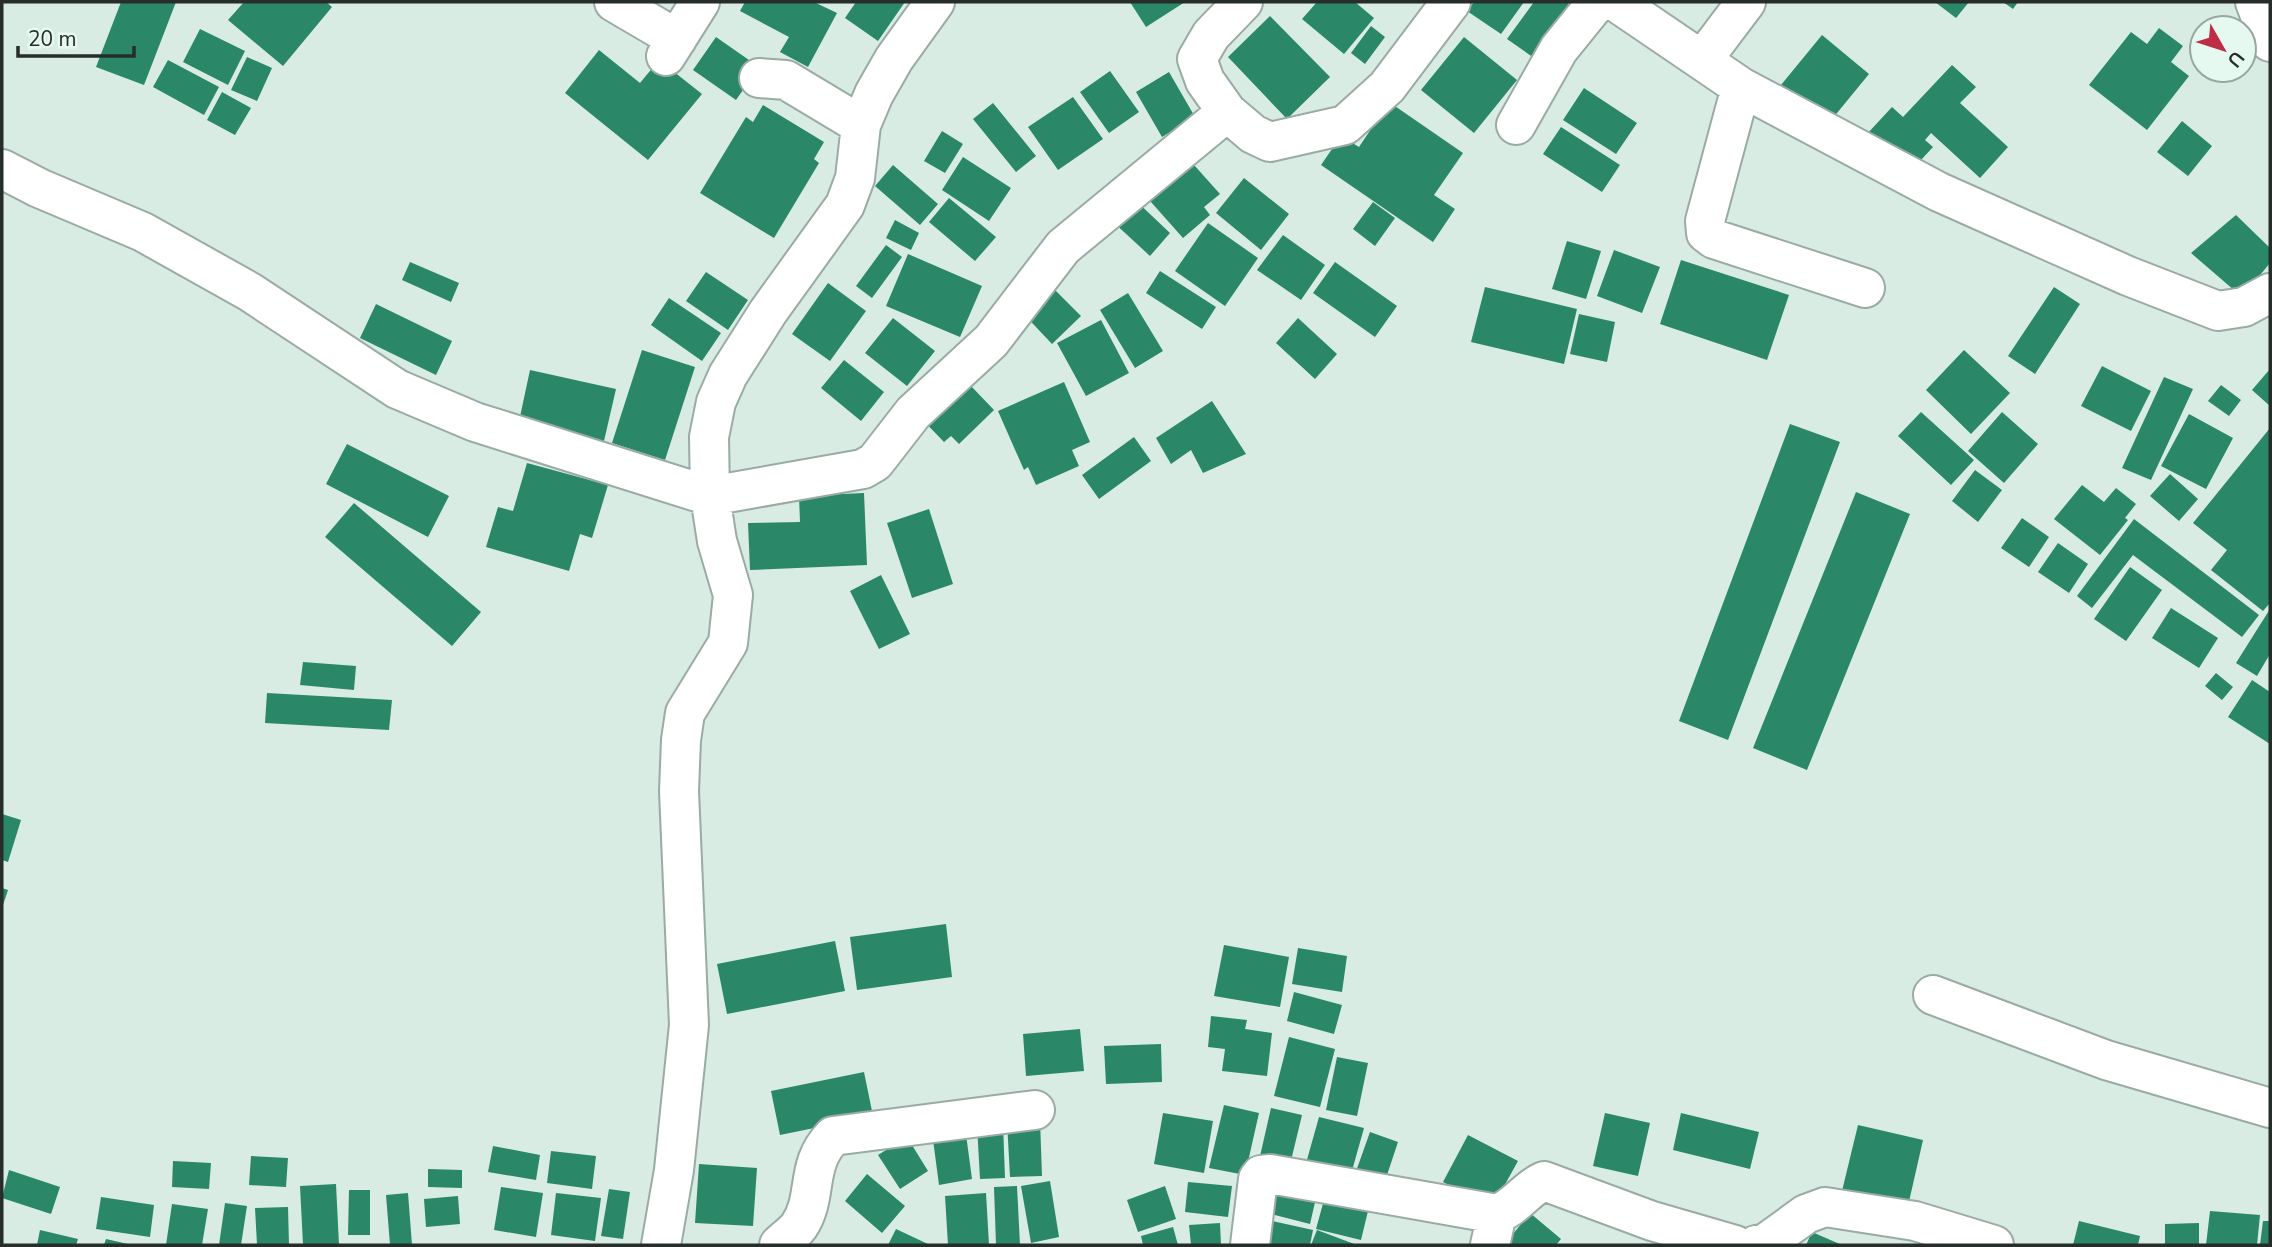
<svg xmlns="http://www.w3.org/2000/svg" width="2272" height="1247" font-family="'Nunito Sans',sans-serif">
  <style>
    .building { fill: #2a8768 }
    .lines { fill: none; stroke-linecap: round; stroke-linejoin: round }
    .minor-casing { stroke: #99aba3; stroke-width: 42 }
    .minor { stroke: #fff; stroke-width: 38 }
  </style>
  <rect width="100%" height="100%" fill="#d8ece3"/>
  <path class="building" d="M 121,2 L 176,2 L 144,85 L 96,67 Z
    M 244,2 L 326,2 L 332,7 L 283,66 L 228,20 Z
    M 745,2 L 814,2 L 837,13 L 808,67 L 780,52 L 789,37 L 740,11 Z
    M 856,2 L 905,2 L 878,41 L 845,18 Z
    M 1130,2 L 1185,2 L 1146,27 Z
    M 1317,2 L 1355,2 L 1374,18 L 1344,54 L 1302,19 Z
    M 1474,2 L 1524,2 L 1501,34 L 1467,11 Z
    M 1534,2 L 1566,2 L 1571,5 L 1534,58 L 1507,39 Z
    M 1935,2 L 1969,2 L 1956,18 Z
    M 2003,2 L 2018,2 L 2013,9 Z
    M 1270,16 L 1330,77 L 1287,119 L 1228,57 Z
    M 1371,26 L 1385,37 L 1365,64 L 1351,53 Z
    M 2159,28 L 2183,46 L 2171,62 L 2189,76 L 2147,130 L 2089,85 L 2131,32 L 2147,44 Z
    M 200,29 L 245,51 L 228,85 L 183,62 Z
    M 1822,35 L 1869,74 L 1828,124 L 1781,85 Z
    M 716,37 L 759,67 L 736,100 L 693,70 Z
    M 1464,37 L 1517,80 L 1474,133 L 1421,90 Z
    M 599,50 L 640,83 L 659,60 L 702,94 L 648,160 L 565,93 Z
    M 247,57 L 272,68 L 257,101 L 231,90 Z
    M 168,60 L 219,87 L 204,115 L 153,87 Z
    M 1952,65 L 1976,87 L 1960,103 L 2008,147 L 1980,178 L 1931,133 L 1925,140 L 1933,147 L 1909,173 L 1867,134 L 1892,107 L 1903,117 Z
    M 1110,71 L 1139,112 L 1109,133 L 1080,92 Z
    M 1169,72 L 1195,117 L 1162,137 L 1136,92 Z
    M 1584,88 L 1637,123 L 1616,154 L 1563,120 Z
    M 222,92 L 251,108 L 235,135 L 207,120 Z
    M 1073,97 L 1103,139 L 1058,170 L 1028,127 Z
    M 1389,102 L 1463,153 L 1434,195 L 1455,209 L 1433,242 L 1321,165 L 1341,136 L 1359,147 Z
    M 993,103 L 1036,156 L 1016,172 L 973,119 Z
    M 763,105 L 824,142 L 814,159 L 819,163 L 774,238 L 700,193 L 746,117 L 753,122 Z
    M 2182,121 L 2212,146 L 2188,176 L 2157,152 Z
    M 1561,127 L 1620,165 L 1602,192 L 1543,154 Z
    M 942,131 L 963,144 L 945,173 L 924,161 Z
    M 1186,156 L 1220,194 L 1204,207 L 1210,215 L 1183,238 L 1143,193 Z
    M 963,157 L 1011,188 L 989,221 L 942,190 Z
    M 893,165 L 938,204 L 920,225 L 875,186 Z
    M 1244,178 L 1289,214 L 1261,250 L 1216,213 Z
    M 1132,197 L 1170,233 L 1150,256 L 1111,220 Z
    M 949,198 L 996,237 L 975,261 L 929,222 Z
    M 1373,202 L 1395,218 L 1375,246 L 1353,229 Z
    M 2236,215 L 2270,248 L 2270,263 L 2242,297 L 2191,253 Z
    M 895,220 L 919,233 L 911,250 L 886,238 Z
    M 1208,223 L 1258,258 L 1225,306 L 1175,271 Z
    M 1283,235 L 1325,265 L 1301,300 L 1257,270 Z
    M 1567,241 L 1601,251 L 1586,299 L 1552,289 Z
    M 886,245 L 902,257 L 872,298 L 856,286 Z
    M 1614,250 L 1660,267 L 1642,313 L 1597,296 Z
    M 908,254 L 982,286 L 960,337 L 886,306 Z
    M 1681,260 L 1789,295 L 1767,360 L 1660,324 Z
    M 410,262 L 459,283 L 451,302 L 402,280 Z
    M 1335,262 L 1397,306 L 1375,337 L 1313,293 Z
    M 1160,271 L 1216,307 L 1202,329 L 1146,293 Z
    M 706,272 L 748,300 L 728,330 L 686,301 Z
    M 1047,282 L 1081,316 L 1052,344 L 1019,309 Z
    M 828,283 L 866,311 L 830,361 L 792,334 Z
    M 1485,287 L 1577,309 L 1564,364 L 1471,342 Z
    M 2054,287 L 2080,304 L 2035,374 L 2008,356 Z
    M 1128,293 L 1163,351 L 1135,368 L 1100,310 Z
    M 669,298 L 721,333 L 702,361 L 651,325 Z
    M 376,304 L 452,341 L 436,375 L 360,338 Z
    M 1579,314 L 1615,322 L 1607,362 L 1570,354 Z
    M 893,318 L 935,351 L 907,386 L 865,353 Z
    M 1298,318 L 1337,354 L 1315,379 L 1276,343 Z
    M 1101,320 L 1129,373 L 1086,396 L 1057,343 Z
    M 642,350 L 695,367 L 665,460 L 612,443 Z
    M 1964,350 L 2010,393 L 1971,434 L 1926,390 Z
    M 844,360 L 884,392 L 861,421 L 821,388 Z
    M 2102,366 L 2151,391 L 2131,431 L 2081,406 Z
    M 2270,369 L 2270,406 L 2252,390 Z
    M 530,370 L 616,389 L 601,454 L 518,426 Z
    M 2164,377 L 2193,389 L 2151,480 L 2122,468 Z
    M 955,378 L 966,390 L 971,386 L 994,410 L 959,444 L 951,436 L 944,442 L 917,414 Z
    M 1064,382 L 1090,442 L 1072,450 L 1079,466 L 1036,485 L 1028,467 L 1024,470 L 998,411 Z
    M 2221,385 L 2241,400 L 2229,416 L 2208,401 Z
    M 1212,401 L 1246,454 L 1203,473 L 1191,450 L 1171,464 L 1156,438 Z
    M 1921,412 L 1974,460 L 1951,485 L 1898,436 Z
    M 2002,412 L 2038,444 L 2004,483 L 1968,451 Z
    M 2189,414 L 2233,438 L 2206,489 L 2161,466 Z
    M 1790,424 L 1840,442 L 1728,740 L 1679,721 Z
    M 2270,428 L 2270,603 L 2263,611 L 2211,570 L 2227,550 L 2193,523 Z
    M 1134,437 L 1151,461 L 1099,499 L 1082,475 Z
    M 347,444 L 449,496 L 428,537 L 326,484 Z
    M 527,463 L 608,485 L 592,538 L 580,534 L 569,571 L 486,547 L 498,507 L 513,511 Z
    M 1975,470 L 2002,490 L 1978,522 L 1952,501 Z
    M 2170,474 L 2198,499 L 2179,521 L 2150,496 Z
    M 2082,485 L 2104,502 L 2116,488 L 2136,504 L 2125,518 L 2128,520 L 2100,555 L 2054,519 Z
    M 1856,492 L 1910,514 L 1807,770 L 1753,748 Z
    M 864,493 L 867,565 L 750,570 L 748,523 L 800,522 L 799,496 Z
    M 354,503 L 481,612 L 452,646 L 325,537 Z
    M 929,509 L 953,584 L 912,598 L 887,523 Z
    M 2022,518 L 2049,537 L 2029,567 L 2001,548 Z
    M 2134,519 L 2259,615 L 2242,637 L 2133,555 L 2092,608 L 2077,596 Z
    M 2058,543 L 2088,564 L 2069,593 L 2038,572 Z
    M 2130,567 L 2162,590 L 2126,641 L 2094,619 Z
    M 881,575 L 910,634 L 879,649 L 850,591 Z
    M 2171,608 L 2218,638 L 2199,668 L 2152,638 Z
    M 2270,609 L 2270,654 L 2257,676 L 2236,663 Z
    M 303,662 L 356,666 L 354,690 L 300,685 Z
    M 2216,673 L 2233,687 L 2222,700 L 2205,686 Z
    M 2252,680 L 2270,692 L 2270,744 L 2228,717 Z
    M 267,693 L 392,700 L 389,730 L 265,723 Z
    M 2,814 L 21,820 L 8,862 L 2,860 Z
    M 2,888 L 8,890 L 2,908 Z
    M 946,924 L 952,977 L 857,990 L 850,937 Z
    M 835,941 L 845,991 L 727,1014 L 717,964 Z
    M 1224,945 L 1289,957 L 1280,1007 L 1214,996 Z
    M 1298,948 L 1347,956 L 1342,992 L 1292,984 Z
    M 1294,992 L 1342,1005 L 1334,1034 L 1287,1021 Z
    M 1211,1016 L 1247,1020 L 1245,1029 L 1272,1033 L 1267,1076 L 1222,1071 L 1225,1049 L 1208,1047 Z
    M 1080,1029 L 1084,1071 L 1026,1076 L 1023,1034 Z
    M 1289,1037 L 1335,1049 L 1320,1107 L 1274,1096 Z
    M 1161,1044 L 1162,1082 L 1106,1084 L 1104,1046 Z
    M 1337,1057 L 1368,1063 L 1357,1116 L 1326,1110 Z
    M 864,1072 L 873,1116 L 780,1135 L 771,1091 Z
    M 1224,1105 L 1259,1113 L 1245,1175 L 1209,1168 Z
    M 1271,1108 L 1302,1115 L 1288,1173 L 1258,1165 Z
    M 1163,1113 L 1213,1121 L 1204,1173 L 1154,1164 Z
    M 1605,1113 L 1650,1123 L 1638,1176 L 1593,1166 Z
    M 1681,1113 L 1759,1132 L 1750,1169 L 1673,1150 Z
    M 1319,1117 L 1364,1128 L 1348,1185 L 1303,1174 Z
    M 1040,1120 L 1042,1176 L 1010,1177 L 1007,1121 Z
    M 1003,1124 L 1005,1178 L 980,1179 L 977,1125 Z
    M 1858,1125 L 1923,1140 L 1908,1206 L 1842,1191 Z
    M 965,1127 L 972,1179 L 939,1185 L 932,1132 Z
    M 1370,1132 L 1398,1142 L 1383,1187 L 1354,1177 Z
    M 1468,1135 L 1518,1161 L 1492,1208 L 1443,1182 Z
    M 907,1137 L 928,1171 L 900,1189 L 878,1155 Z
    M 493,1146 L 540,1155 L 536,1180 L 488,1172 Z
    M 551,1151 L 596,1156 L 592,1189 L 547,1183 Z
    M 251,1156 L 288,1158 L 286,1187 L 249,1185 Z
    M 173,1161 L 211,1163 L 209,1189 L 172,1187 Z
    M 699,1164 L 757,1168 L 753,1226 L 695,1223 Z
    M 428,1169 L 462,1170 L 462,1188 L 428,1187 Z
    M 9,1170 L 60,1187 L 51,1214 L 2,1198 Z
    M 867,1174 L 905,1206 L 882,1233 L 845,1201 Z
    M 1050,1181 L 1059,1237 L 1031,1243 L 1021,1186 Z
    M 1188,1182 L 1232,1186 L 1228,1217 L 1185,1212 Z
    M 336,1184 L 339,1245 L 303,1245 L 300,1186 Z
    M 1017,1186 L 1020,1245 L 996,1245 L 994,1187 Z
    M 1165,1186 L 1176,1219 L 1138,1232 L 1127,1200 Z
    M 1265,1186 L 1316,1198 L 1310,1224 L 1259,1211 Z
    M 501,1187 L 543,1193 L 536,1237 L 494,1230 Z
    M 609,1189 L 630,1192 L 623,1239 L 601,1236 Z
    M 349,1190 L 370,1190 L 370,1235 L 348,1235 Z
    M 408,1193 L 412,1245 L 390,1245 L 386,1195 Z
    M 556,1193 L 601,1198 L 595,1241 L 551,1235 Z
    M 986,1193 L 989,1245 L 948,1245 L 945,1196 Z
    M 458,1196 L 460,1224 L 426,1227 L 424,1199 Z
    M 101,1197 L 154,1205 L 150,1237 L 96,1229 Z
    M 1324,1200 L 1368,1211 L 1361,1240 L 1316,1229 Z
    M 225,1203 L 247,1206 L 241,1245 L 219,1245 Z
    M 172,1204 L 208,1209 L 202,1245 L 166,1245 Z
    M 288,1207 L 289,1245 L 257,1245 L 255,1208 Z
    M 2210,1211 L 2260,1215 L 2257,1245 L 2206,1245 Z
    M 1530,1213 L 1561,1239 L 1556,1245 L 1504,1245 Z
    M 1258,1218 L 1313,1230 L 1310,1245 L 1268,1245 Z
    M 2079,1221 L 2140,1236 L 2138,1245 L 2073,1245 Z
    M 2263,1221 L 2270,1221 L 2270,1245 L 2260,1245 Z
    M 1220,1223 L 1221,1245 L 1191,1245 L 1189,1225 Z
    M 2199,1223 L 2199,1245 L 2165,1245 L 2165,1224 Z
    M 1173,1227 L 1178,1245 L 1143,1245 L 1141,1236 Z
    M 896,1229 L 930,1245 L 888,1245 Z
    M 40,1230 L 78,1239 L 76,1245 L 37,1245 Z
    M 1317,1230 L 1357,1245 L 1311,1245 Z
    M 1812,1232 L 1842,1245 L 1806,1245 Z
    M 106,1239 L 128,1244 L 128,1245 L 104,1245 Z"/>
  <g class="lines">
    <defs>
      <path id="minor" d="M 614,2 L 677,39
        M 1616,2 L 1741,87 L 1939,192 L 2128,276 L 2218,311 L 2244,307 L 2270,293
        M 2255,2 L 2270,42
        M 666,56 L 700,2
        M 1703,59 L 1746,2
        M 759,78 L 786,80 L 861,125
        M 1741,87 L 1705,221 L 1706,233 L 1714,239 L 1865,288
        M 1227,112 L 1205,81 L 1197,59 L 1211,35 L 1243,2
        M 1516,125 L 1559,49 L 1597,2
        M 2,169 L 39,188 L 143,232 L 250,292 L 397,389 L 475,422 L 710,496 L 863,469 L 875,462 L 913,413 L 991,341 L 1063,247 L 1227,112 L 1253,134 L 1270,142 L 1345,125 L 1387,87 L 1451,2
        M 1933,995 L 2106,1060 L 2270,1108
        M 661,1245 L 674,1170 L 689,1025 L 679,791 L 681,740 L 685,713 L 728,643 L 733,595 L 717,541 L 710,496 L 709,437 L 716,402 L 728,375 L 768,312 L 845,205 L 855,178 L 861,125 L 874,94 L 894,59 L 935,2
        M 779,1245 C 785,1239 794,1233 799,1226 C 819,1196 804,1166 833,1136 L 1035,1110
        M 1250,1245 L 1258,1179 L 1261,1175 L 1270,1174 L 1497,1214 C 1516,1207 1526,1189 1544,1181 L 1652,1221 L 1735,1245
        M 1490,1245 L 1497,1214
        M 1756,1245 L 1766,1243 L 1806,1214 L 1825,1207 L 1915,1221 L 1994,1245"/>
    </defs>
    <use href="#minor" class="minor-casing"/>
    <use href="#minor" class="minor"/>
  </g>
  <rect width="2272" height="1247" fill="none" stroke="#262d2a" stroke-width="7"/>
  <g transform="translate(2223 49) rotate(129)"><circle r="33" fill="#e6f9f0" stroke="#99a7a1" stroke-width="2"/>
  <path d="M0-5L12 26L0 18L-12 26Z" fill="#be2d45"/>
  <text y="-10" font-size="19" font-weight="bold" text-anchor="middle" fill="#262d2a">U</text>
  </g>
  <path d="M18 46v10h116v-10" fill="none" stroke="#262d2a" stroke-width="3.5"/>
  <text x="28" y="46" font-size="21" fill="#262d2a" stroke="#e6f9f0" stroke-width="5" paint-order="stroke">20 m</text>
</svg>
